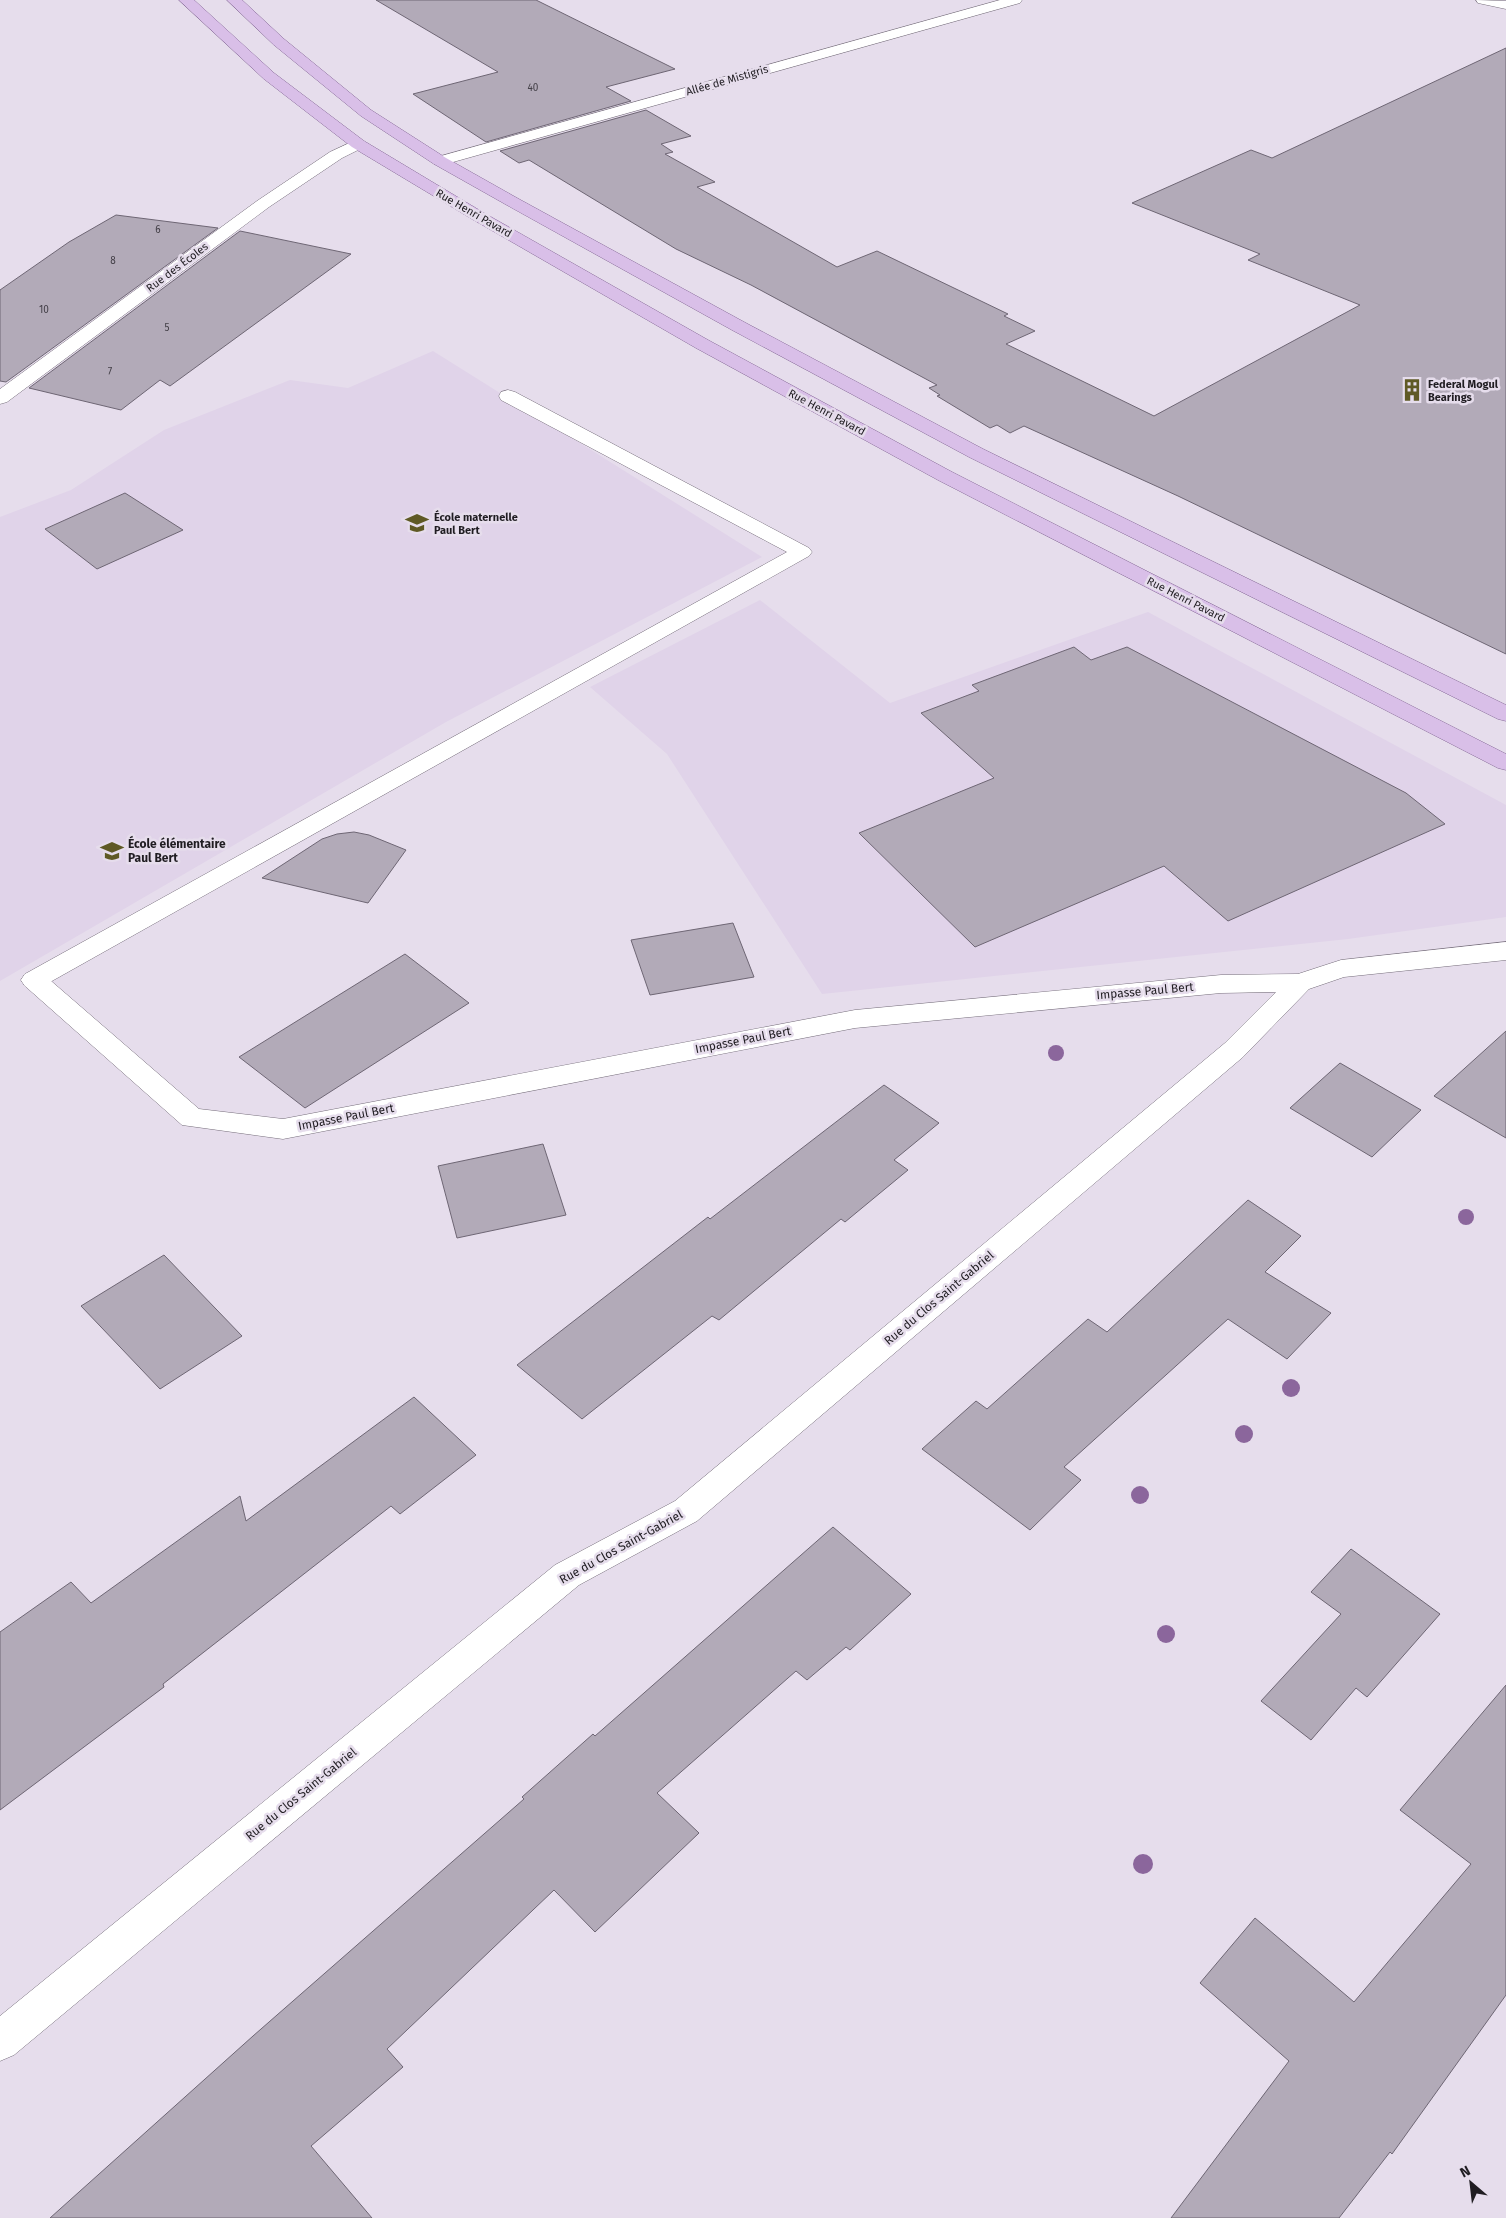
<svg xmlns="http://www.w3.org/2000/svg" width="1506" height="2218" font-family="'Fira Sans',sans-serif">
  <style>
    .built { fill: #e0d3e9 }
    .building { fill: #b2aab8; stroke: #6e6674 }
    .lines { fill: none; stroke-linecap: round; stroke-linejoin: round }
    .service-casing { stroke: #756d7a; stroke-width: 1 }
    .minor-casing { stroke: #756d7a; stroke-width: 1 }
    .tertiary-casing { stroke: #756d7a; stroke-width: 1 }
    .primary-casing { stroke: #876b98; stroke-width: 1 }
    .service { fill: #fff; fill-rule: evenodd }
    .minor { fill: #fff; fill-rule: evenodd }
    .tertiary { fill: #fff; fill-rule: evenodd }
    .primary { fill: #d9bfe8; fill-rule: evenodd }
    .tree { fill: #8b669c }
    .labels { text-anchor: middle; stroke-width: 5; stroke-linejoin: round; paint-order: stroke }
    .number-label { font-size: 10px; fill: #444048 }
    .far-street-label { font-size: 11px; fill: #201d22; stroke: #e6ddec }
    .far-poi-label { font-size: 11px; font-weight: bold; fill: #201d22; stroke: #e6ddec; text-anchor: start }
    .poi-label { font-size: 12px; font-weight: bold; fill: #201d22; stroke: #e6ddec; text-anchor: start }
    .street-label { font-size: 12px; fill: #201d22; stroke: #e6ddec }
  </style>
  <rect width="100%" height="100%" fill="#e6ddec"/>
  <path class="built" d="M 433,351 L 762,557 L 446,722 L 0,981 L 0,517 L 71,490 L 164,430 L 290,380 L 348,388 Z
    M 760,600 L 890,703 L 1148,612 L 1506,805 L 1506,917 L 1348,939 L 822,994 L 667,754 L 590,687 Z"/>
  <path class="building" d="M 376,0 L 536,0 L 675,69 L 606,87 L 631,101 L 486,142 L 413,94 L 498,72 Z
    M 1506,48 L 1506,654 L 1178,496 L 1024,426 L 1010,433 L 997,425 L 990,428 L 937,396 L 940,395 L 929,388 L 937,385 L 751,285 L 676,249 L 529,160 L 519,163 L 500,151 L 646,110 L 691,136 L 661,144 L 673,152 L 665,154 L 715,182 L 697,187 L 837,267 L 877,251 L 1008,314 L 1004,316 L 1035,331 L 1006,344 L 1154,416 L 1360,305 L 1248,260 L 1260,254 L 1132,203 L 1251,150 L 1272,158 Z
    M 116,215 L 218,228 L 6,382 L 0,381 L 0,290 L 69,242 Z
    M 240,231 L 351,254 L 170,386 L 160,380 L 121,410 L 29,388 Z
    M 125,493 L 183,530 L 97,569 L 45,529 Z
    M 1074,647 L 1091,660 L 1127,647 L 1406,793 L 1445,824 L 1228,921 L 1164,866 L 975,947 L 859,833 L 994,778 L 921,713 L 979,691 L 972,685 Z
    M 354,832 L 369,835 L 406,850 L 368,903 L 262,878 L 322,839 L 337,834 Z
    M 733,923 L 754,977 L 650,995 L 631,940 Z
    M 405,954 L 469,1003 L 305,1108 L 239,1057 Z
    M 1506,1031 L 1506,1138 L 1434,1096 Z
    M 1340,1063 L 1421,1110 L 1372,1157 L 1290,1108 Z
    M 884,1085 L 939,1123 L 894,1160 L 908,1170 L 845,1222 L 841,1219 L 719,1320 L 712,1316 L 582,1419 L 517,1365 L 708,1217 L 710,1219 Z
    M 543,1144 L 566,1215 L 457,1238 L 438,1166 Z
    M 1248,1200 L 1301,1236 L 1265,1272 L 1331,1313 L 1287,1359 L 1228,1319 L 1064,1467 L 1081,1480 L 1030,1530 L 922,1449 L 976,1401 L 987,1409 L 1088,1319 L 1107,1332 Z
    M 164,1255 L 242,1336 L 160,1389 L 81,1306 Z
    M 414,1397 L 476,1455 L 400,1514 L 391,1506 L 163,1684 L 164,1687 L 0,1810 L 0,1632 L 71,1582 L 91,1603 L 240,1496 L 246,1521 Z
    M 833,1527 L 911,1594 L 850,1650 L 846,1647 L 807,1680 L 796,1671 L 657,1793 L 699,1833 L 595,1932 L 554,1890 L 387,2049 L 403,2067 L 311,2146 L 372,2218 L 50,2218 L 253,2036 L 524,1799 L 522,1797 L 593,1734 L 595,1736 Z
    M 1351,1549 L 1440,1614 L 1367,1697 L 1356,1688 L 1311,1740 L 1261,1701 L 1341,1614 L 1311,1592 Z
    M 1506,1685 L 1506,1995 L 1392,2154 L 1390,2152 L 1339,2218 L 1171,2218 L 1289,2061 L 1200,1983 L 1255,1918 L 1354,2002 L 1471,1864 L 1400,1810 Z"/>
  <g class="lines">
    <defs>
      <path id="service" d="M 508,390 L 515,392 L 809,548 L 812,552 L 809,556 L 43,986 L 34,989 L 25,986 L 21,980 L 25,974 L 787,552 L 501,400 L 499,396 L 501,392 Z"/>
      <path id="minor" d="M 1000,0 L 1022,0 L 1020,3 L 446,164 L 434,164 L 432,161 L 434,158 Z
        M 358,139 L 364,141 L 366,144 L 364,147 L 342,158 L 269,207 L 7,402 L 0,404 L 0,389 L 257,201 L 330,152 Z
        M 1506,942 L 1506,960 L 1344,977 L 1309,989 L 1243,1057 L 697,1521 L 579,1585 L 14,2055 L 0,2061 L 0,2016 L 555,1565 L 675,1501 L 1225,1043 L 1276,992 L 1221,993 L 855,1028 L 283,1139 L 182,1125 L 25,986 L 21,980 L 25,974 L 34,971 L 43,974 L 199,1109 L 283,1119 L 855,1010 L 1221,975 L 1298,974 L 1341,960 Z"/>
      <path id="tertiary" d="M 1476,0 L 1506,1 L 1506,9 L 1478,3 Z"/>
      <path id="primary" d="M 179,0 L 194,0 L 274,73 L 364,141 L 484,213 L 708,340 L 952,472 L 1506,754 L 1506,770 L 1498,768 L 938,480 L 696,348 L 472,219 L 352,147 L 264,79 Z
        M 227,0 L 242,0 L 284,39 L 371,110 L 446,158 L 517,198 L 744,322 L 983,449 L 1506,705 L 1506,721 L 1498,719 L 969,457 L 732,330 L 505,204 L 434,164 L 361,116 L 274,45 Z"/>
    </defs>
    <use href="#service" class="service-casing"/>
    <use href="#minor" class="minor-casing"/>
    <use href="#tertiary" class="tertiary-casing"/>
    <use href="#primary" class="primary-casing"/>
    <use href="#service" class="service"/>
    <use href="#minor" class="minor"/>
    <use href="#tertiary" class="tertiary"/>
    <use href="#primary" class="primary"/>
  </g>
  <g class="tree">
    <circle cx="1056" cy="1053" r="8"/>
    <circle cx="1466" cy="1217" r="8"/>
    <circle cx="1291" cy="1388" r="9"/>
    <circle cx="1244" cy="1434" r="9"/>
    <circle cx="1140" cy="1495" r="9"/>
    <circle cx="1166" cy="1634" r="9"/>
    <circle cx="1143" cy="1864" r="10"/>
  </g>
  <defs>
    <symbol id="building-bare" viewBox="-9 -9 18 18"><path d="M-4-6H4V6H1V3H-1V6H-4ZM-2.5-4.3h1.7v1.8h-1.7ZM.8-4.3h1.7v1.8H.8ZM-2.5-1h1.7V.8h-1.7ZM.8-1h1.7V.8H.8Z" fill="#5f5925" stroke="#e6ddec" stroke-width="2.5" paint-order="stroke"/></symbol>
    <symbol id="school-bare" viewBox="-9 -9 18 18"><path d="M0-5L7-2L0 1L-7-2ZM-4 1L0 2.5L4 1V4Q0 6-4 4Z" fill="#5f5925" stroke="#e6ddec" stroke-width="2.5" paint-order="stroke"/></symbol>
  </defs>
  <g fill-rule="evenodd">
    <use href="#building-bare" x="1396" y="374" width="32" height="32"/>
    <use href="#school-bare" x="401" y="507" width="32" height="32"/>
    <use href="#school-bare" x="96" y="835" width="32" height="32"/>
  </g>
  <g class="labels">
    <g class="number-label">
      <text x="533" y="91">40</text>
      <text x="158" y="233">6</text>
      <text x="113" y="264">8</text>
      <text x="44" y="313">10</text>
      <text x="167" y="331">5</text>
      <text x="110" y="375">7</text>
    </g>
    <g class="far-street-label">
      <text transform="translate(727 80) rotate(-16)" y="4">Allée de Mistigris</text>
      <text transform="translate(474 213) rotate(30)" y="4">Rue Henri Pavard</text>
      <text transform="translate(177 267) rotate(-37)" y="4">Rue des Écoles</text>
      <text transform="translate(827 412) rotate(28)" y="4">Rue Henri Pavard</text>
      <text transform="translate(1186 599) rotate(27)" y="4">Rue Henri Pavard</text>
    </g>
    <g class="far-poi-label">
      <text x="1428" y="388">Federal Mogul<tspan x="1428" dy="13">Bearings</tspan></text>
      <text x="434" y="521">École maternelle<tspan x="434" dy="13">Paul Bert</tspan></text>
    </g>
    <g class="poi-label">
      <text x="128" y="848">École élémentaire<tspan x="128" dy="14">Paul Bert</tspan></text>
    </g>
    <g class="street-label">
      <text transform="translate(1145 991) rotate(-5)" y="4">Impasse Paul Bert</text>
      <text transform="translate(743 1040) rotate(-11)" y="4">Impasse Paul Bert</text>
      <text transform="translate(346 1117) rotate(-11)" y="4">Impasse Paul Bert</text>
      <text transform="translate(939 1298) rotate(-40)" y="4">Rue du Clos Saint-Gabriel</text>
      <text transform="translate(621 1547) rotate(-29)" y="4">Rue du Clos Saint-Gabriel</text>
      <text transform="translate(301 1794) rotate(-39)" y="4">Rue du Clos Saint-Gabriel</text>
    </g>
  </g>
  <g transform="translate(1471 2183) rotate(332)" stroke="#e6ddec" stroke-width="4" paint-order="stroke">
  <path d="M0-4L9 19L0 12L-9 19Z" fill="#201d22"/>
  <text y="-8" font-size="14" font-weight="bold" text-anchor="middle" fill="#201d22">N</text>
  </g>
</svg>
